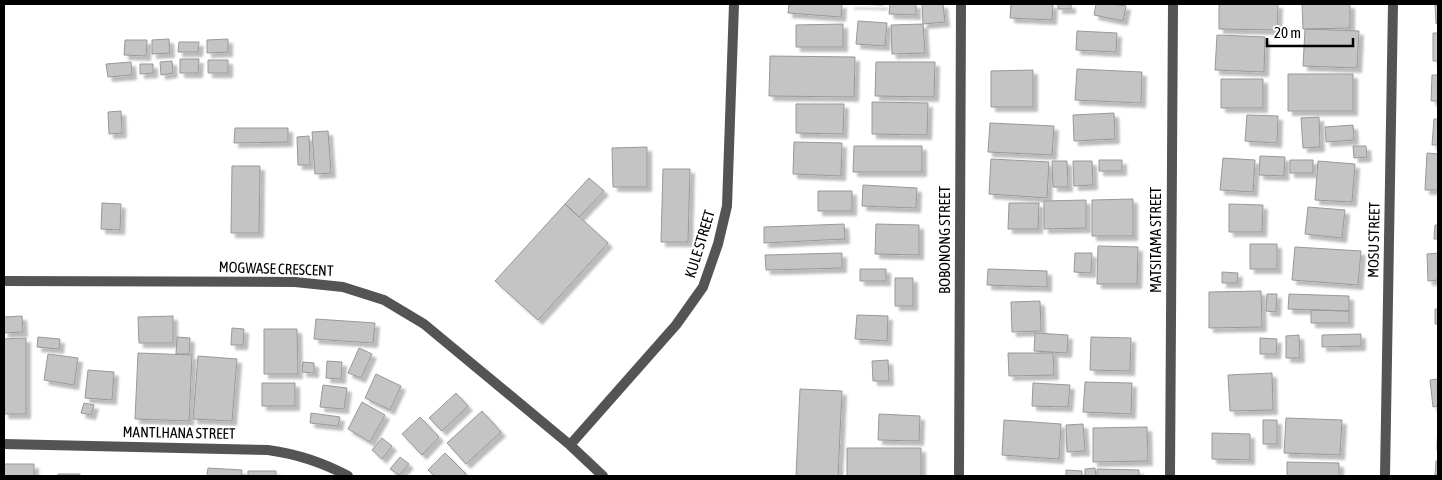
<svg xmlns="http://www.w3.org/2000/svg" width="1442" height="480" font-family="'Asap Condensed',sans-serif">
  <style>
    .building { fill: #c4c4c4; stroke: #989898; filter: url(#shadow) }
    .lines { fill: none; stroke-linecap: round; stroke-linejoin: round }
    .street { stroke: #545454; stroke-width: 10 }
    .labels { text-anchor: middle; stroke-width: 4.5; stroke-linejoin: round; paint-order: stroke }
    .street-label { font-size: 15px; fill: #000; stroke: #fff }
  </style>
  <defs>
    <filter id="shadow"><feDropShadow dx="4.5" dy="4.5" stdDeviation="1" flood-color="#0004"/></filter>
  </defs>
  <rect width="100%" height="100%" fill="#fff"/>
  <path class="building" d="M 789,4 L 842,4 L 841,17 L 788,13 Z
    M 849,4 L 883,4 L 883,5 Z
    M 890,4 L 916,4 L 916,15 L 889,14 Z
    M 922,4 L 943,4 L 945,22 L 923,24 Z
    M 1011,4 L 1053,4 L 1052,20 L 1010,18 Z
    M 1058,4 L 1071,4 L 1071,9 L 1058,9 Z
    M 1096,4 L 1112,4 L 1126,6 L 1123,21 L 1094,15 Z
    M 1219,4 L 1278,4 L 1277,30 L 1219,29 Z
    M 1302,4 L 1350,4 L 1350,28 L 1303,29 Z
    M 1435,4 L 1438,4 L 1438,23 L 1436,24 Z
    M 858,21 L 887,23 L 885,46 L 856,44 Z
    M 843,24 L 843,47 L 796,47 L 796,25 Z
    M 923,24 L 925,53 L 892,54 L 891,25 Z
    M 1305,29 L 1359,31 L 1357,68 L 1303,66 Z
    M 1077,31 L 1117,33 L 1116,52 L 1076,50 Z
    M 1433,33 L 1438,33 L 1438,61 L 1433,61 Z
    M 1217,35 L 1265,37 L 1264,72 L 1215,70 Z
    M 169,39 L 170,53 L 152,54 L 152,40 Z
    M 228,39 L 228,52 L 207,53 L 207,40 Z
    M 125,40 L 147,40 L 146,56 L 124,55 Z
    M 179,42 L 199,42 L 198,52 L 178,52 Z
    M 770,56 L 855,57 L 854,97 L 769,96 Z
    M 180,59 L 199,59 L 198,73 L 180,73 Z
    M 208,60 L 228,60 L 228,73 L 208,73 Z
    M 172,61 L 173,73 L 161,75 L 160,62 Z
    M 131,62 L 132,75 L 108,77 L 106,64 Z
    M 876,62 L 935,62 L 934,97 L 875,96 Z
    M 140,64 L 153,64 L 153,73 L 140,74 Z
    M 1077,69 L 1142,72 L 1141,103 L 1075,100 Z
    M 1033,70 L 1033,107 L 991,107 L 991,71 Z
    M 1288,74 L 1353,74 L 1353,111 L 1288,111 Z
    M 1432,75 L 1438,75 L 1438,101 L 1431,101 Z
    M 1221,79 L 1263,79 L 1263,108 L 1221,108 Z
    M 872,102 L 928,103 L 927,135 L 872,134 Z
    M 796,104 L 844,104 L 843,134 L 796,133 Z
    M 121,111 L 122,133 L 109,134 L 108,112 Z
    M 1114,113 L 1115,139 L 1074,141 L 1073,115 Z
    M 1247,115 L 1278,116 L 1277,143 L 1245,141 Z
    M 1319,117 L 1320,147 L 1303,148 L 1301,118 Z
    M 1434,119 L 1438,119 L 1438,145 L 1432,145 Z
    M 990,123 L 1054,126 L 1052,155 L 988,152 Z
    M 1353,125 L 1354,140 L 1326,142 L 1325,127 Z
    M 235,128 L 288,128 L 288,142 L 234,143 Z
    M 328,131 L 331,173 L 315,174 L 312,132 Z
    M 309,136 L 310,165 L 298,165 L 297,137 Z
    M 794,142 L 842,143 L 841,176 L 793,174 Z
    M 854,146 L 922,146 L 922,172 L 853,172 Z
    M 1353,146 L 1366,146 L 1367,157 L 1354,158 Z
    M 647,147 L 647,187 L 613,187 L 612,148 Z
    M 1427,153 L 1438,154 L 1438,190 L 1425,190 Z
    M 1260,156 L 1285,157 L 1284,176 L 1259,175 Z
    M 1223,158 L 1255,160 L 1253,192 L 1220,190 Z
    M 991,159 L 1049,162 L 1047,198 L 989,194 Z
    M 1099,160 L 1122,160 L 1122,171 L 1099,171 Z
    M 1290,160 L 1313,160 L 1313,173 L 1290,173 Z
    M 1052,161 L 1067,161 L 1068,187 L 1053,187 Z
    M 1073,161 L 1092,161 L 1093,185 L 1074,186 Z
    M 1318,161 L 1355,164 L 1352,202 L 1315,200 Z
    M 232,166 L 260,166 L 259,233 L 231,233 Z
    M 663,169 L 690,169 L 688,242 L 661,242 Z
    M 589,178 L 604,191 L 579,217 L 565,204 Z
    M 863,185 L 917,188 L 916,208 L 862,206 Z
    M 818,191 L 852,191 L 852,211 L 818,211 Z
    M 1133,199 L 1133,236 L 1092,236 L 1092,200 Z
    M 1086,200 L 1086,228 L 1044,229 L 1044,201 Z
    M 102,203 L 121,204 L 120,230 L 101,229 Z
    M 1009,203 L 1039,203 L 1038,229 L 1008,229 Z
    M 565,204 L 608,243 L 538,320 L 495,281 Z
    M 1229,204 L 1263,205 L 1262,232 L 1229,232 Z
    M 1308,207 L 1345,210 L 1342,238 L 1305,234 Z
    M 844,224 L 845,239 L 764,243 L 764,227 Z
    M 876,224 L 919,225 L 919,255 L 875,254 Z
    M 1435,225 L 1438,225 L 1438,239 L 1434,239 Z
    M 1250,244 L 1277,244 L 1277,269 L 1250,269 Z
    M 1098,246 L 1138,247 L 1137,284 L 1097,284 Z
    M 1295,247 L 1361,251 L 1358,285 L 1292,280 Z
    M 842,253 L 842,268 L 766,270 L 765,255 Z
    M 1075,253 L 1092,253 L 1091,273 L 1074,272 Z
    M 1438,253 L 1438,280 L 1428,281 L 1427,254 Z
    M 860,269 L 886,269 L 886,281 L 860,281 Z
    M 988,269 L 1047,271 L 1047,287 L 987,285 Z
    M 1222,272 L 1238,273 L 1237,283 L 1222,283 Z
    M 895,278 L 913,278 L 913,306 L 895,306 Z
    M 1261,291 L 1262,327 L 1209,328 L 1209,292 Z
    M 1267,294 L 1277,294 L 1276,312 L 1266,311 Z
    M 1289,294 L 1349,296 L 1349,311 L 1288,309 Z
    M 1040,301 L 1041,331 L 1012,332 L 1011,302 Z
    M 1435,309 L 1438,309 L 1438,324 L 1435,324 Z
    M 1311,310 L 1349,311 L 1349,323 L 1311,323 Z
    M 857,315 L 888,316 L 887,341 L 855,339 Z
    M 22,316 L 23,332 L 4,333 L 4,317 Z
    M 173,316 L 173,343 L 139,343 L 138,317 Z
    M 316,319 L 375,323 L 373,343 L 314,339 Z
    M 232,328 L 244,329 L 243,345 L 231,345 Z
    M 264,329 L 297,329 L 298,374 L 264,374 Z
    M 1035,333 L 1068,335 L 1067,353 L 1034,351 Z
    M 1361,334 L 1361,346 L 1322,347 L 1322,335 Z
    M 1299,335 L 1300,358 L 1286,358 L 1286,336 Z
    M 38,337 L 60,339 L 59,349 L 37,347 Z
    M 177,337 L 190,338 L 189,354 L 176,354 Z
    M 1091,337 L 1131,338 L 1130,371 L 1090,370 Z
    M 26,338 L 26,414 L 4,414 L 4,339 Z
    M 1260,338 L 1277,339 L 1276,354 L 1260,354 Z
    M 359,348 L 372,354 L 361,378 L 348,373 Z
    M 138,353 L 192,355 L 189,421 L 135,419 Z
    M 1008,353 L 1053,353 L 1054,375 L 1009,376 Z
    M 48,354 L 78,358 L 74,385 L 44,380 Z
    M 198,356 L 237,359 L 232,421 L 193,419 Z
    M 888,360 L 889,381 L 873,381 L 872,361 Z
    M 327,361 L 342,362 L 341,379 L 326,378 Z
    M 303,362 L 314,363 L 314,373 L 302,372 Z
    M 88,370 L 114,372 L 112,400 L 85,398 Z
    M 1272,373 L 1273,410 L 1230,411 L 1228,375 Z
    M 376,374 L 401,386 L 390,410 L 365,398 Z
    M 1438,379 L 1438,406 L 1433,407 L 1430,380 Z
    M 1085,382 L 1132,383 L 1131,414 L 1083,412 Z
    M 262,383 L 295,383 L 295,406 L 262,406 Z
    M 1033,383 L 1070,385 L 1068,407 L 1032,406 Z
    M 323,385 L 347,388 L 344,409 L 320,407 Z
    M 800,389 L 842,391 L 838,476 L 796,476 Z
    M 456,393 L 468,406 L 442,431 L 429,418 Z
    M 362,402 L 385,415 L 370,442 L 348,429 Z
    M 84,403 L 94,405 L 91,415 L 81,413 Z
    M 482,411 L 501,432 L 466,464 L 447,443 Z
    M 311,413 L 340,417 L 338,426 L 310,423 Z
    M 879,414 L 920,416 L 919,441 L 878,440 Z
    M 1438,416 L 1438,450 L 1437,450 Z
    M 420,417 L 439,437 L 422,455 L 402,434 Z
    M 1286,418 L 1342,420 L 1340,455 L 1284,453 Z
    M 1004,420 L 1061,424 L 1059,459 L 1002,455 Z
    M 1263,420 L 1277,420 L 1277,444 L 1263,444 Z
    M 1083,424 L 1085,451 L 1067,452 L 1066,425 Z
    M 1147,427 L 1148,461 L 1093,462 L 1093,428 Z
    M 1212,433 L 1250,434 L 1250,460 L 1212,459 Z
    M 382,438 L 392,446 L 382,459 L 372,450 Z
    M 847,448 L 921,448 L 921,476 L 847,476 Z
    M 445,453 L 466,474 L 464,476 L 434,476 L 428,470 Z
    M 400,457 L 409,464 L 399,475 L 390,469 Z
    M 1436,461 L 1438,461 L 1438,476 L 1435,476 Z
    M 1287,462 L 1339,463 L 1339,476 L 1287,476 Z
    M 4,464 L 34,464 L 34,476 L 4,476 Z
    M 208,468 L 242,470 L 241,476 L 207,476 Z
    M 1095,468 L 1096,476 L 1085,476 L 1085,469 Z
    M 1097,469 L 1139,470 L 1139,476 L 1097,476 Z
    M 1066,470 L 1082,471 L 1082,476 L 1066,476 Z
    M 248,471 L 276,471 L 276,476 L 248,476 Z
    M 58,474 L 80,474 L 80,476 L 58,476 Z"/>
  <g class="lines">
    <path class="street" d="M 4,281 L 295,282 L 343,287 L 384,300 L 424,324 L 570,445 L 603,476
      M 4,444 L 268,450 C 297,454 322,462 348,476
      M 570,445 L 676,325 L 703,287 L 718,244 L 727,206 L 734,4
      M 959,476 L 961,4
      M 1170,476 L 1173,4
      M 1385,476 L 1393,4"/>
  </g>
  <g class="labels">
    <g class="street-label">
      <text transform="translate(945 240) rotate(-90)" y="5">BOBONONG STREET</text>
      <text transform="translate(1156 240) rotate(-90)" y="5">MATSITAMA STREET</text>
      <text transform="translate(1374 240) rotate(-89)" y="5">MOSU STREET</text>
      <text transform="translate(700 244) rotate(-73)" y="5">KULE STREET</text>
      <text transform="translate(276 269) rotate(2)" y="5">MOGWASE CRESCENT</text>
      <text transform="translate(179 433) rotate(1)" y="5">MANTLHANA STREET</text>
    </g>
  </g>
  <rect width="1442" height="480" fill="none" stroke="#000000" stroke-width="10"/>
  <path d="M1267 38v8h86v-8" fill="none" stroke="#000000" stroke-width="2.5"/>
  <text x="1274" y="38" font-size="15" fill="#000000" stroke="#ffffff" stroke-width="4" paint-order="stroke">20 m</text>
</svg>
